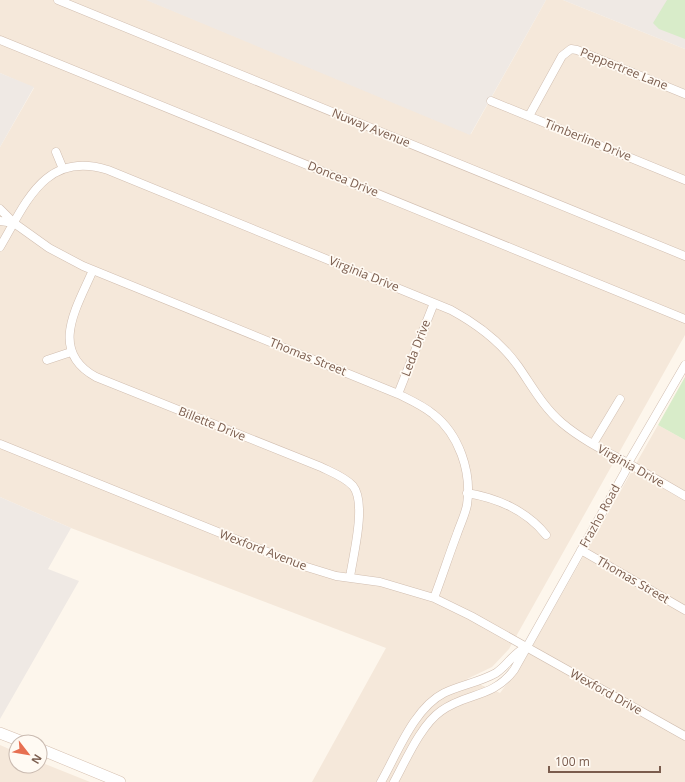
<svg xmlns="http://www.w3.org/2000/svg" width="685" height="782" font-family="'Open Sans',sans-serif">
  <style>
    .residential { fill: #f5e8da }
    .industrial { fill: #efe9e4 }
    .green { fill: #d8ecc9 }
    .lines { fill: none; stroke-linecap: round; stroke-linejoin: round }
    .minor-casing { stroke: #d1beb0; stroke-width: 9 }
    .secondary-casing { stroke: #d6c0b0; stroke-width: 12 }
    .minor { stroke: #fff; stroke-width: 8 }
    .secondary { stroke: #fff; stroke-width: 11 }
    .labels { text-anchor: middle; stroke-width: 3.5; stroke-linejoin: round; paint-order: stroke }
    .street-label { font-size: 12px; fill: #7a5c4d; stroke: #fffaf3 }
  </style>
  <rect width="100%" height="100%" fill="#fdf6ec"/>
  <path class="residential" d="M 0,0 L 147,0 L 471,134 L 546,0 L 563,0 L 685,49 L 685,335 L 509,649 L 492,667 L 467,679 L 500,693 L 525,659 L 658,425 L 685,440 L 685,782 L 312,782 L 386,648 L 71,528 L 0,497 L 0,147 L 34,88 L 0,73 Z
    M 0,745 L 16,752 L 16,766 L 40,766 L 40,762 L 90,782 L 0,782 Z"/>
  <path class="industrial" d="M 146,0 L 546,0 L 470,135 Z
    M 563,0 L 685,0 L 685,49 Z
    M 0,73 L 34,87 L 0,147 Z
    M 0,497 L 71,528 L 48,569 L 79,581 L 0,719 Z"/>
  <path class="green" d="M 667,0 L 685,0 L 685,39 L 659,29 L 653,23 Z
    M 685,377 L 685,440 L 658,425 Z"/>
  <g class="lines">
    <defs>
      <path id="minor" d="M 58,0 L 685,256
        M 0,40 L 685,319
        M 491,101 L 685,180
        M 529,116 L 562,56 L 571,49 L 577,50 L 685,94
        M 56,152 L 63,169
        M 0,209 L 14,223
        M 0,221 L 14,223 L 49,248 L 83,266 L 398,394 C 410,400 422,405 433,414 C 459,434 472,472 467,505 C 465,515 460,525 457,534 C 449,555 442,577 434,598
        M 0,247 C 26,203 45,150 108,170 L 451,310 C 477,324 500,341 518,366 C 532,386 543,407 562,423 C 581,439 603,450 624,461 C 645,473 665,484 685,496
        M 93,270 C 77,307 48,351 96,377 L 321,467 C 331,472 345,477 353,486 C 367,503 353,556 350,577
        M 47,360 L 71,352
        M 398,394 L 434,303
        M 0,444 L 297,564 L 336,576 L 380,582 L 434,598 L 471,616 L 685,736
        M 593,444 L 620,399
        M 467,493 C 497,498 527,511 546,535
        M 581,550 L 685,610
        M 381,782 C 397,754 414,708 444,693 C 461,685 480,682 496,673 C 508,665 512,654 526,647
        M 394,782 C 406,760 421,725 441,711 C 467,692 492,699 514,670 L 625,472 L 628,463 L 685,365"/>
      <path id="secondary" d="M 0,733 L 23,742
        M 40,749 L 120,782"/>
    </defs>
    <use href="#minor" class="minor-casing"/>
    <use href="#secondary" class="secondary-casing"/>
    <use href="#minor" class="minor"/>
    <use href="#secondary" class="secondary"/>
  </g>
  <g class="labels">
    <g class="street-label">
      <text transform="translate(624 69) rotate(22)" y="4">Peppertree Lane</text>
      <text transform="translate(371 128) rotate(22)" y="4">Nuway Avenue</text>
      <text transform="translate(588 140) rotate(22)" y="4">Timberline Drive</text>
      <text transform="translate(343 179) rotate(22)" y="4">Doncea Drive</text>
      <text transform="translate(364 274) rotate(22)" y="4">Virginia Drive</text>
      <text transform="translate(416 348) rotate(-69)" y="4">Leda Drive</text>
      <text transform="translate(308 357) rotate(22)" y="4">Thomas Street</text>
      <text transform="translate(212 424) rotate(22)" y="4">Billette Drive</text>
      <text transform="translate(631 466) rotate(29)" y="4">Virginia Drive</text>
      <text transform="translate(600 516) rotate(-61)" y="4">Frazho Road</text>
      <text transform="translate(263 550) rotate(21)" y="4">Wexford Avenue</text>
      <text transform="translate(633 580) rotate(30)" y="4">Thomas Street</text>
      <text transform="translate(606 692) rotate(29)" y="4">Wexford Drive</text>
    </g>
  </g>
  <g transform="translate(28 754) rotate(121)"><circle r="19" fill="#fffaf3" stroke="#cabbb1"/>
  <path d="M0-3L7 15L0 10L-7 15Z" fill="#e76f51"/>
  <text y="-6" font-size="11" font-weight="bold" text-anchor="middle" fill="#7a5c4d">N</text>
  </g>
  <path d="M549 766v6h111v-6" fill="none" stroke="#7a5c4d" stroke-width="2"/>
  <text x="555" y="766" font-size="12" fill="#7a5c4d" stroke="#fffaf3" stroke-width="3" paint-order="stroke">100 m</text>
</svg>
